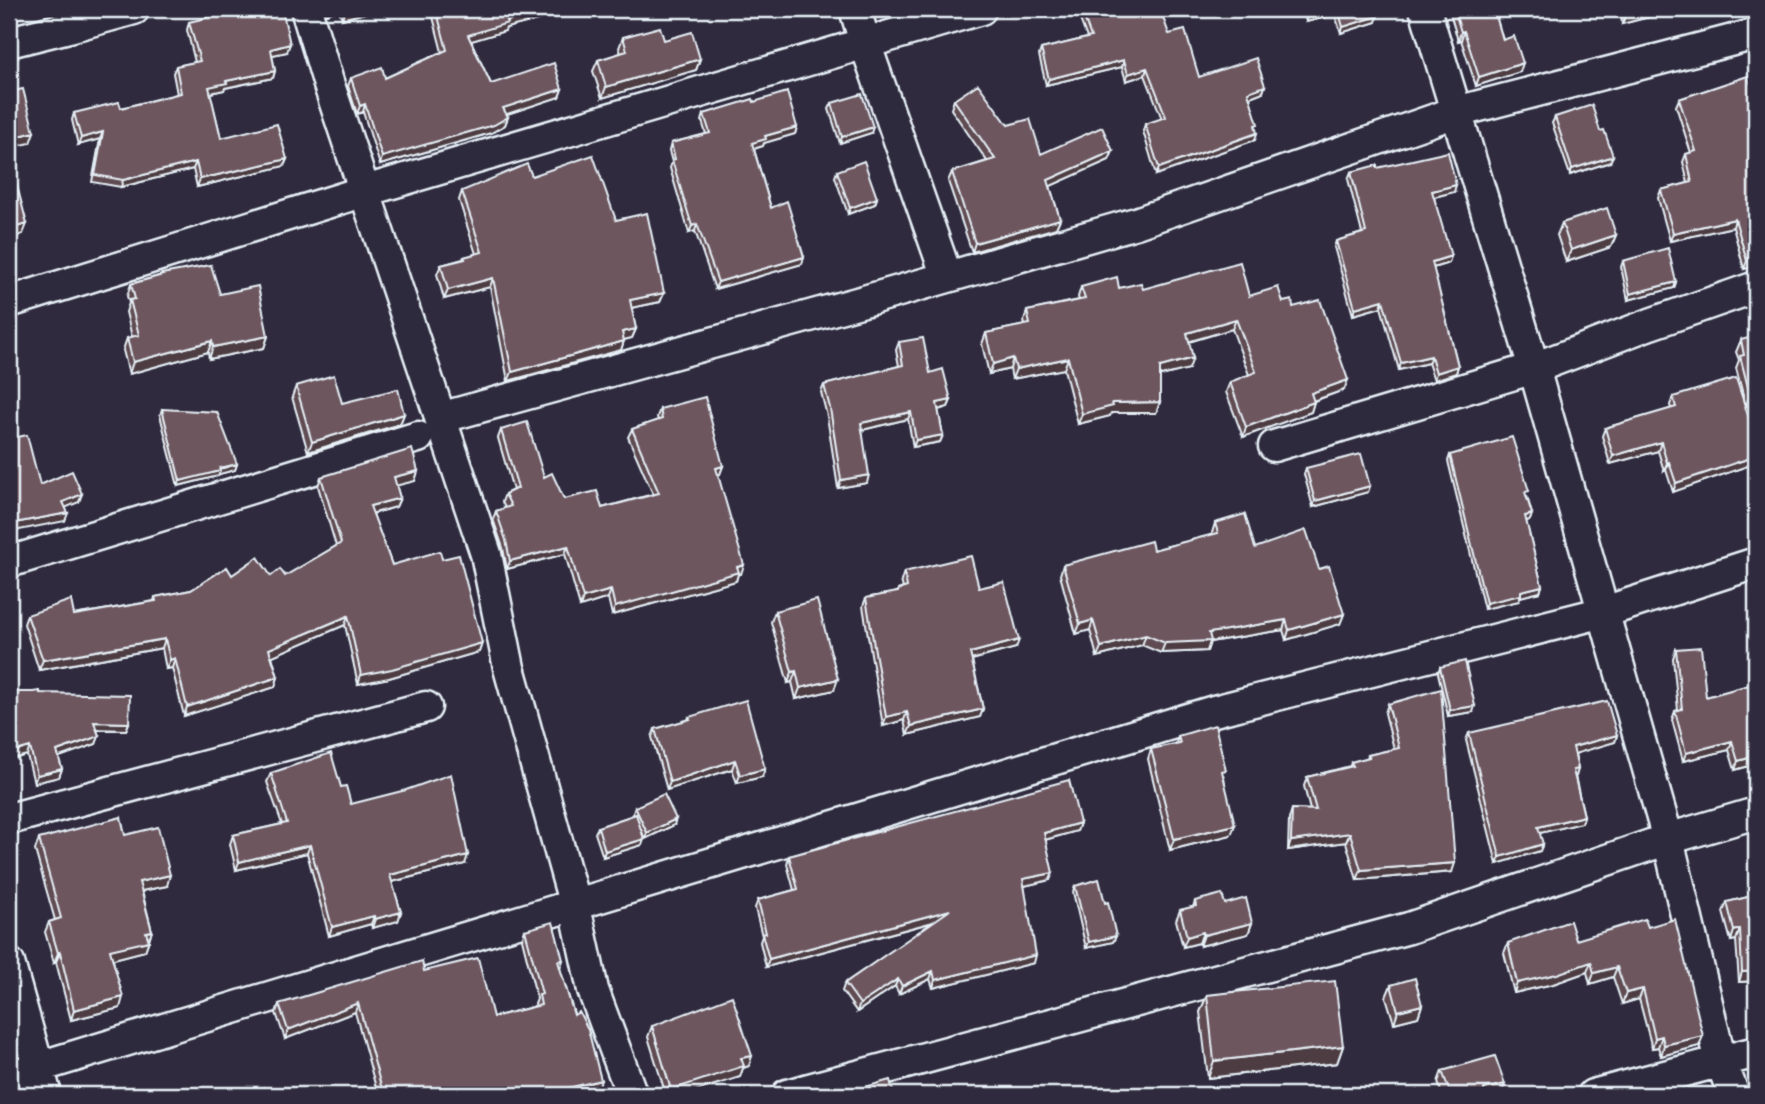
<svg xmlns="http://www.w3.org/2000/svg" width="1765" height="1104" font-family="Dekko,sans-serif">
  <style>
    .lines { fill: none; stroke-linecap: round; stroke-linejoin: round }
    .street-casing { stroke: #e8f1f8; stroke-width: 35 }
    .street { stroke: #2f2a3d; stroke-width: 30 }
    .wall { fill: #5f4b51; stroke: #e8f1f8; stroke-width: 2 }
    .shaded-wall { fill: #4d3d42; stroke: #e8f1f8; stroke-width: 2 }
    .building { fill: #6e575e; stroke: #e8f1f8; stroke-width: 2 }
  </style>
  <rect width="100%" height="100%" fill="#2f2a3d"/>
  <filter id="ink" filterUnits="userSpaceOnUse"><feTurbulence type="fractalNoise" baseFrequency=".0143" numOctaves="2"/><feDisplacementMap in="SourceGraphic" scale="14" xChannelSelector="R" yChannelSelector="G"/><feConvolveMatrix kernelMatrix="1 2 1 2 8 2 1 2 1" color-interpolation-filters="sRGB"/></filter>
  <g filter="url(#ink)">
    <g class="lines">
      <defs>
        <path id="street" d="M 306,9 L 329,85 L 486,554 L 509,668 L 574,902 L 593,990 L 632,1095
          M 855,9 L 865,43 L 947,277
          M 1425,9 L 1534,368 L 1668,839 L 1721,1062 L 1734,1095
          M 9,42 L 69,27 L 134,9
          M 9,302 L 365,191 L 981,9
          M 440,418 L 864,301 L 1136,223 L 1456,112 L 1756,34
          M 1274,446 L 1534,368 L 1650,324 L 1756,287
          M 9,562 L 418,437
          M 9,819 L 426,707
          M 9,963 L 46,1095
          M 9,1076 L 1214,711 L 1604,612 L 1756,563
          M 787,1095 L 1409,928 L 1668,839 L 1756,813
          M 1593,1095 L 1756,1052"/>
      </defs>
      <use href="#street" class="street-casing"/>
      <use href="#street" class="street"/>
    </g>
    <path class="wall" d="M 324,9 L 380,9 L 342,19 L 339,10 L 326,14 Z
      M 431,9 L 563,9 L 561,14 L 506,28 L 505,31 L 471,41 L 491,84 L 562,89 L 559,97 L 507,114 L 508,117 L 505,125 L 491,133 L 380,165 L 363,112 L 357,114 L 348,86 L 351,78 L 385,78 L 442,52 Z
      M 873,9 L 902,9 L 875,16 Z
      M 1080,9 L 1120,16 L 1169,34 L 1199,77 L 1265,86 L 1263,92 L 1250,97 L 1256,129 L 1255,140 L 1156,175 L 1143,131 L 1145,124 L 1162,119 L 1145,75 L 1126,81 L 1122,67 L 1046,85 L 1039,55 L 1041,49 L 1087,38 L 1078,14 Z
      M 1303,9 L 1376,9 L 1376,22 L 1341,33 L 1335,15 L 1306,22 Z
      M 1449,9 L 1494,9 L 1503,40 L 1520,72 L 1476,86 L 1461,40 L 1458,41 Z
      M 1620,9 L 1680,9 L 1622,24 Z
      M 259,13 L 287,52 L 272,55 L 275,71 L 273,78 L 225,88 L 224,90 L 210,93 L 221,138 L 287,159 L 284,166 L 197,187 L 193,169 L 121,187 L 92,182 L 100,139 L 78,145 L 72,120 L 74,113 L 121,108 L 177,94 L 173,73 L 176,66 L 195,62 L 187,30 L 189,22 Z
      M 623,37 L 664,40 L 700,59 L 696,70 L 602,98 L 593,71 L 598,60 L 621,53 L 619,48 Z
      M 1748,76 L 1756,266 L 1744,269 L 1733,227 L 1670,241 L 1658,198 L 1661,190 L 1688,183 L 1683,162 L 1686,154 L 1691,153 L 1676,106 L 1679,99 Z
      M 954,100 L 1008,125 L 1041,154 L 1113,151 L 1109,160 L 1050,186 L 1060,219 L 1056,228 L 972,252 L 948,181 L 952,172 L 987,161 L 951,109 Z
      M 754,102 L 797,127 L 795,134 L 764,143 L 763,146 L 754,149 L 771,208 L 804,257 L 802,264 L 715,289 L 695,231 L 689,233 L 670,168 L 672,162 L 669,151 L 671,143 L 706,134 L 702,121 L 704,114 Z
      M 832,103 L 871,133 L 840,143 L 829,109 Z
      M 1555,117 L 1610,162 L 1570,175 L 1552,123 Z
      M 1377,168 L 1454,192 L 1434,197 L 1449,263 L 1433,268 L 1458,366 L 1456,373 L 1434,380 L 1428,363 L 1399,370 L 1381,307 L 1353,315 L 1334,247 L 1336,241 L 1362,233 L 1348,179 L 1351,172 Z
      M 837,171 L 877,198 L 875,204 L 848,214 L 835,177 Z
      M 532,176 L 616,220 L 664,293 L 660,302 L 631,308 L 636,329 L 632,338 L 624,340 L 621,350 L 508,381 L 490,287 L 444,299 L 437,274 L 441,265 L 463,259 L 464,257 L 476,254 L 459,200 L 462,191 Z
      M 1562,223 L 1616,235 L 1611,247 L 1566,262 L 1557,235 Z
      M 1623,261 L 1676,282 L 1674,288 L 1628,300 L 1621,267 Z
      M 162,274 L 220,294 L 268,336 L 264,348 L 209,359 L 208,352 L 129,374 L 123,350 L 127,338 L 132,337 L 126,312 L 129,303 L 127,296 L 131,284 L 162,275 Z
      M 1081,287 L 1249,296 L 1283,302 L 1293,307 L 1344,390 L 1314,401 L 1311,412 L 1243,437 L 1226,392 L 1230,382 L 1249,375 L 1232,329 L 1189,342 L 1189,369 L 1160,376 L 1160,402 L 1156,413 L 1111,413 L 1110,416 L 1078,424 L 1064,369 L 1012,379 L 1010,369 L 989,374 L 982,344 L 986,333 L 1025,325 L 1024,321 L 1027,311 L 1079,300 L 1078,297 Z
      M 1741,340 L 1756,404 L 1746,406 L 1736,368 L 1739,360 L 1736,352 Z
      M 899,342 L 930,373 L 951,400 L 948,407 L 938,410 L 943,435 L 940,442 L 913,447 L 908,419 L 862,430 L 867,483 L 838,488 L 827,416 L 821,392 L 824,385 L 899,366 L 896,350 Z
      M 296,386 L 342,403 L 404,414 L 400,424 L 308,452 L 292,397 Z
      M 1673,397 L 1756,440 L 1756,463 L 1673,492 L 1666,470 L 1664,471 L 1658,451 L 1610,464 L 1602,436 L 1605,428 L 1671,409 L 1670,405 Z
      M 162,409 L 237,464 L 235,470 L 219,474 L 218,476 L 178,486 L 160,415 Z
      M 660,409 L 723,466 L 720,474 L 718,475 L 741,574 L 738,574 L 736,581 L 612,615 L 608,598 L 580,607 L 565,554 L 507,569 L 503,548 L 493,519 L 496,511 L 505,508 L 502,502 L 505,494 L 513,490 L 498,438 L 501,430 L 564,499 L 602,508 L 653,494 L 628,437 L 632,429 L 658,420 L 657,417 Z
      M 1450,455 L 1527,496 L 1532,514 L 1530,520 L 1526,521 L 1542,586 L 1540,592 L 1520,597 L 1519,601 L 1484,609 L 1448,461 Z
      M 1306,468 L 1370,486 L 1368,492 L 1313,507 L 1304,474 Z
      M 418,471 L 415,481 L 396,485 L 400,498 L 396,507 L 373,514 L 392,565 L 442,559 L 482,643 L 479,652 L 389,678 L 358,684 L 345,625 L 272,656 L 278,677 L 275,687 L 184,716 L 172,668 L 166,669 L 162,648 L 39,670 L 24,624 L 27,615 L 74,615 L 154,601 L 155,597 L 191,590 L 232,575 L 285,576 L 336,546 L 318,486 L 321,477 Z
      M 1215,523 L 1255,548 L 1319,569 L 1344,614 L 1340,624 L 1286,640 L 1283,630 L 1210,642 L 1207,651 L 1161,653 L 1142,645 L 1097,657 L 1090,630 L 1076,634 L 1060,575 L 1063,565 L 1153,550 L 1212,535 L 1212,533 Z
      M 904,572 L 979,588 L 1016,648 L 972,660 L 983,709 L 980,717 L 907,735 L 904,720 L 883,726 L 863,606 L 866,598 L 897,592 L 898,590 L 903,588 L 901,581 Z
      M 775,611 L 834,690 L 796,699 L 792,682 L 788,683 L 771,622 Z
      M 1676,649 L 1706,697 L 1756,683 L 1756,764 L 1735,770 L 1729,750 L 1683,761 L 1672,720 L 1675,711 L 1678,710 L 1673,658 Z
      M 1440,667 L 1473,712 L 1448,716 L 1438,673 Z
      M 9,692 L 40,693 L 129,723 L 126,730 L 97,730 L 99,736 L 96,744 L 58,757 L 62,769 L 59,777 L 34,783 L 27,755 L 9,760 Z
      M 1388,704 L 1452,872 L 1357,880 L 1346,842 L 1288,850 L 1289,819 L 1292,809 L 1310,810 L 1304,786 L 1307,777 L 1350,766 L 1351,762 L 1367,758 L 1368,755 L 1394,749 L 1385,713 Z
      M 689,717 L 762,777 L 737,783 L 732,769 L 667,790 L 652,737 L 655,729 L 688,720 Z
      M 1469,733 L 1617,735 L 1615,742 L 1575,753 L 1578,769 L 1576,776 L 1575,776 L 1584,816 L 1582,823 L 1540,833 L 1540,851 L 1497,864 L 1466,740 Z
      M 1178,736 L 1224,776 L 1231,835 L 1170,850 L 1148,759 L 1151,749 L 1176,744 Z
      M 271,773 L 341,787 L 351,804 L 465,864 L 392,882 L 401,912 L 398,921 L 372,928 L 371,924 L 329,936 L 307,853 L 236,870 L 230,844 L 233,835 L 282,824 L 267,782 Z
      M 635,807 L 674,825 L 645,839 L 641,829 L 644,839 L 642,845 L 603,857 L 595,833 L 598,827 L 634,815 L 633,813 Z
      M 1080,823 L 1077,831 L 1045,840 L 1050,880 L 1024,886 L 1034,963 L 933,988 L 930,979 L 899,994 L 895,986 L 857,1012 L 842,991 L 845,983 L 934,922 L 766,967 L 760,942 L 762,936 L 755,908 L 758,900 L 794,890 L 787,864 L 789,856 Z
      M 125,835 L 167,886 L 142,891 L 152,931 L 145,951 L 113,959 L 120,1008 L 71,1020 L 56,962 L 54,963 L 45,932 L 49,922 L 55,920 L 35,850 L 39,839 Z
      M 1075,886 L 1116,936 L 1113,942 L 1086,948 L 1073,892 Z
      M 1756,895 L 1756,981 L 1739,982 L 1736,940 L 1731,941 L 1723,912 L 1727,902 Z
      M 1195,901 L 1225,904 L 1252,923 L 1248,934 L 1200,946 L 1199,943 L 1183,947 L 1176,920 L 1180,910 L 1193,907 Z
      M 1648,927 L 1699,1046 L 1661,1056 L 1658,1047 L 1652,1048 L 1639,999 L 1622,1004 L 1613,977 L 1590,984 L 1587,972 L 1553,984 L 1514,993 L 1504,953 L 1508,943 L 1576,940 Z
      M 525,930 L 563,960 L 560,969 L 598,1089 L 571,1095 L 377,1095 L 378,1095 L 355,1012 L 285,1039 L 276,1013 L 279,1004 L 424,971 L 493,1017 L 536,1006 L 535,1004 L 537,999 L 522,939 Z
      M 1391,985 L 1422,1005 L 1418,1017 L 1394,1023 L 1386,997 Z
      M 1207,995 L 1343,1046 L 1337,1063 L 1208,1078 L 1200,1012 Z
      M 652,1026 L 749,1066 L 743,1068 L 740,1077 L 683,1095 L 666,1095 L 648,1037 Z
      M 1442,1071 L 1501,1095 L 1442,1095 L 1438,1082 Z"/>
    <path class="shaded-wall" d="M 328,9 L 340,9 L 339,10 L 326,14 Z
      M 345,9 L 380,9 L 342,19 Z
      M 552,9 L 563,9 L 561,14 L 506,28 L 505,31 L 465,43 L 468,35 L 507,21 Z
      M 878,9 L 902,9 L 875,16 Z
      M 1338,9 L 1335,15 L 1306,22 L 1309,16 Z
      M 1651,9 L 1680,9 L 1622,24 L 1626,15 Z
      M 1378,16 L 1376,22 L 1341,33 L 1343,27 Z
      M 1464,31 L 1461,40 L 1458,41 L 1461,32 Z
      M 290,44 L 287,52 L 268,56 L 271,49 Z
      M 700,59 L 696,70 L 602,98 L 606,87 Z
      M 1124,60 L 1122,67 L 1046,85 L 1049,79 Z
      M 1523,63 L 1520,72 L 1476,86 L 1479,77 Z
      M 1147,68 L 1145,75 L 1126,81 L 1128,74 Z
      M 275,71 L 273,78 L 225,88 L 224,90 L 206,94 L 209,87 L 226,81 Z
      M 1265,86 L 1263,92 L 1245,99 L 1248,92 Z
      M 562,89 L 559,97 L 501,116 L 503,108 Z
      M 365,104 L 363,112 L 357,114 L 360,106 Z
      M 508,117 L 505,125 L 491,133 L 380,165 L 382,157 Z
      M 797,127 L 795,134 L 764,143 L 763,146 L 750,150 L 752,143 L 765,136 Z
      M 873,127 L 871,133 L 840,143 L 842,137 Z
      M 34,132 L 30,143 L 9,148 L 9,139 Z
      M 103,132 L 100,139 L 78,145 L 81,138 Z
      M 1257,133 L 1255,140 L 1156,175 L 1159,168 Z
      M 1113,151 L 1109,160 L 1044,189 L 1048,180 Z
      M 1613,156 L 1610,162 L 1570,175 L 1572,169 Z
      M 287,159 L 284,166 L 197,187 L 200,179 Z
      M 196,162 L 193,169 L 121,187 L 123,180 Z
      M 1456,185 L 1454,192 L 1430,198 L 1432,191 Z
      M 877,198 L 875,204 L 848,214 L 850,208 Z
      M 1060,219 L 1056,228 L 972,252 L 975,243 Z
      M 1735,219 L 1733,227 L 1670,241 L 1673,233 Z
      M 27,224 L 23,234 L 9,239 L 9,229 Z
      M 697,224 L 695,231 L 689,233 L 692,226 Z
      M 1616,235 L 1611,247 L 1566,262 L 1571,250 Z
      M 1451,256 L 1449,263 L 1429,269 L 1432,262 Z
      M 804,257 L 802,264 L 715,289 L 718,282 Z
      M 1756,259 L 1756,266 L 1744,269 L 1747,261 Z
      M 493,278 L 490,287 L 444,299 L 448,290 Z
      M 1676,282 L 1674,288 L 1628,300 L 1630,294 Z
      M 664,293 L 660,302 L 626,309 L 630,300 Z
      M 1383,300 L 1381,307 L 1353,315 L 1355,308 Z
      M 1236,319 L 1232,329 L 1184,343 L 1187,333 Z
      M 636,329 L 632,338 L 619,341 L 622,332 Z
      M 268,336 L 264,348 L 209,359 L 213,347 Z
      M 212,341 L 208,352 L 129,374 L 133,362 Z
      M 624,341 L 621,350 L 508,381 L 512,372 Z
      M 1431,356 L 1428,363 L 1399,370 L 1401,363 Z
      M 1013,358 L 1010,369 L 989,374 L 993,364 Z
      M 1068,358 L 1064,369 L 1012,379 L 1016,369 Z
      M 1193,358 L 1189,369 L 1157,377 L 1160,367 Z
      M 1458,366 L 1456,373 L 1434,380 L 1436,373 Z
      M 1348,380 L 1344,390 L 1307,403 L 1311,393 Z
      M 1756,393 L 1756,404 L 1746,406 L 1750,395 Z
      M 951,400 L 948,407 L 934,411 L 937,403 Z
      M 1160,402 L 1156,413 L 1111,413 L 1110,416 L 1078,424 L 1082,414 L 1112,403 Z
      M 1314,402 L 1311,412 L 1243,437 L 1246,427 Z
      M 911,412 L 908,419 L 858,431 L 861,423 Z
      M 404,414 L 400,424 L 308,452 L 312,442 Z
      M 943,435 L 940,442 L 913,447 L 916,440 Z
      M 1661,442 L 1658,451 L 1610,464 L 1613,456 Z
      M 1756,456 L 1756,463 L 1673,492 L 1676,483 Z
      M 1669,462 L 1666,470 L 1664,471 L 1667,463 Z
      M 237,464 L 235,470 L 219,474 L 218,476 L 178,486 L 180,481 Z
      M 723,466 L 720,474 L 713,476 L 716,468 Z
      M 418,471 L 415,481 L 391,487 L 394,477 Z
      M 869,475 L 867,483 L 838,488 L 841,480 Z
      M 1370,486 L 1368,492 L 1313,507 L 1315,501 Z
      M 82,494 L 79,502 L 60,510 L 63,502 Z
      M 400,498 L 396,507 L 367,515 L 370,506 Z
      M 68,513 L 65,521 L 9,532 L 9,524 Z
      M 1532,514 L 1530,520 L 1522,522 L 1525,516 Z
      M 568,546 L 565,554 L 507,569 L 510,561 Z
      M 744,565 L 741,574 L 738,574 L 736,581 L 612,615 L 615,607 Z
      M 1542,586 L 1540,592 L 1520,597 L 1519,601 L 1484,609 L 1486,603 L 1521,591 Z
      M 611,590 L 608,598 L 580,607 L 583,598 Z
      M 1344,614 L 1340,624 L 1286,640 L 1289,630 Z
      M 348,616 L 345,625 L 266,659 L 269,649 Z
      M 1093,620 L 1090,630 L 1076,634 L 1080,624 Z
      M 1286,620 L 1283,630 L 1210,642 L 1207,651 L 1161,653 L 1165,643 L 1209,633 Z
      M 1146,635 L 1142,645 L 1097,657 L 1101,647 Z
      M 165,639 L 162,648 L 39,670 L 43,660 Z
      M 1019,640 L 1016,648 L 967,661 L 970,653 Z
      M 482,643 L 479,652 L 389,678 L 358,684 L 361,675 Z
      M 175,658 L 172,668 L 166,669 L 170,660 Z
      M 796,671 L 792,682 L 788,683 L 792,672 Z
      M 278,677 L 275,687 L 184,716 L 187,707 Z
      M 838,679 L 834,690 L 796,699 L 800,688 Z
      M 1475,706 L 1473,712 L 1448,716 L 1450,710 Z
      M 983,709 L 980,717 L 907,735 L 911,726 Z
      M 907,712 L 904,720 L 883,726 L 886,717 Z
      M 94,722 L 129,723 L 126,730 L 91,729 Z
      M 1617,735 L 1615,742 L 1571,755 L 1573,747 Z
      M 99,736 L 96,744 L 54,759 L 57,751 Z
      M 1732,741 L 1729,750 L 1683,761 L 1686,753 Z
      M 30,747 L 27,755 L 9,760 L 9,753 Z
      M 1756,756 L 1756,764 L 1735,770 L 1738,761 Z
      M 735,760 L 732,769 L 667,790 L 670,782 Z
      M 62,769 L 59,777 L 34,783 L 37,775 Z
      M 765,769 L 762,777 L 737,783 L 740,775 Z
      M 1578,769 L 1576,776 L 1570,777 L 1573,770 Z
      M 1584,816 L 1582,823 L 1536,834 L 1538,827 Z
      M 676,819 L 674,825 L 645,839 L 647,833 Z
      M 1080,823 L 1077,831 L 1041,841 L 1044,833 Z
      M 1235,825 L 1231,835 L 1170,850 L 1174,839 Z
      M 1350,833 L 1346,842 L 1288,850 L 1291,841 Z
      M 644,839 L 642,845 L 603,857 L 605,851 Z
      M 1543,844 L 1540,851 L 1497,864 L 1500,857 Z
      M 310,845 L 307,853 L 236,870 L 239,862 Z
      M 468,855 L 465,864 L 387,883 L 390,875 Z
      M 1455,863 L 1452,872 L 1357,880 L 1361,870 Z
      M 1053,873 L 1050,880 L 1020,887 L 1023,879 Z
      M 170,875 L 167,886 L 136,892 L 139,882 Z
      M 950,910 L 948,918 L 766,967 L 769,959 Z
      M 401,912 L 398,921 L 372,928 L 375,919 Z
      M 374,916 L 371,924 L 329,936 L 332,927 Z
      M 1252,923 L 1248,934 L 1200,946 L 1204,935 Z
      M 1740,929 L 1736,940 L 1731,941 L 1734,931 Z
      M 152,931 L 145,951 L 106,961 L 110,950 L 146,932 Z
      M 1203,932 L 1199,943 L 1183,947 L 1187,937 Z
      M 1116,936 L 1113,942 L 1086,948 L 1089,942 Z
      M 60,952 L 56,962 L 54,963 L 58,953 Z
      M 1036,955 L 1034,963 L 933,988 L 935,980 Z
      M 1591,962 L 1587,972 L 1553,984 L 1514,993 L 1517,983 Z
      M 1617,967 L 1613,977 L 1590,984 L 1594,973 Z
      M 933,971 L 930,979 L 899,994 L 902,986 Z
      M 1756,971 L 1756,981 L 1739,982 L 1742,972 Z
      M 898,979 L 895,986 L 857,1012 L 860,1004 Z
      M 1643,989 L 1639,999 L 1622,1004 L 1626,993 Z
      M 123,997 L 120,1008 L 71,1020 L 74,1010 Z
      M 358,1003 L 355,1012 L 285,1039 L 288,1030 Z
      M 1422,1005 L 1418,1017 L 1394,1023 L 1398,1011 Z
      M 1662,1036 L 1658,1047 L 1652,1048 L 1655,1038 Z
      M 1703,1036 L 1699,1046 L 1661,1056 L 1664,1045 Z
      M 1343,1046 L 1337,1063 L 1208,1078 L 1214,1061 Z
      M 752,1056 L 749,1066 L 743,1068 L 740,1077 L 683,1095 L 670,1095 L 671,1090 L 741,1058 Z
      M 601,1080 L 598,1089 L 571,1095 L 539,1095 Z
      M 1505,1084 L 1501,1095 L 1474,1095 L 1484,1089 Z"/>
    <path class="building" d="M 243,9 L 258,9 L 259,13 L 282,9 L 290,44 L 271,49 L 275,71 L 226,81 L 227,83 L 209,87 L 221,138 L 277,124 L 287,159 L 200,179 L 196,162 L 123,180 L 95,175 L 103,132 L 81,138 L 74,113 L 119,102 L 121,108 L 181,93 L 176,66 L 200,61 L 189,22 Z
      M 436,9 L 552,9 L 507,21 L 508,23 L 468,35 L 491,84 L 554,63 L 562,89 L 503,108 L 508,117 L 494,125 L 382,157 L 365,104 L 360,106 L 351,78 L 382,67 L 385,78 L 447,50 Z
      M 1081,9 L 1118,9 L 1120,16 L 1146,9 L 1160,9 L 1169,34 L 1185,30 L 1199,77 L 1256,58 L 1265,86 L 1248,92 L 1258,124 L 1255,125 L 1257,133 L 1159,168 L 1145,124 L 1166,117 L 1147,68 L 1128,74 L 1124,60 L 1049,79 L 1041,49 L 1091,37 Z
      M 1307,9 L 1337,9 L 1309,16 Z
      M 1338,9 L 1376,9 L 1378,16 L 1343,27 Z
      M 1454,9 L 1494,9 L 1503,40 L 1514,36 L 1523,63 L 1479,77 L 1464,31 L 1461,32 Z
      M 1625,9 L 1651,9 L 1626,15 Z
      M 660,27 L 664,40 L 692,32 L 700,59 L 606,87 L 598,60 L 627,51 L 623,37 Z
      M 1748,76 L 1750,83 L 1756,81 L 1756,259 L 1747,261 L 1735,219 L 1673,233 L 1661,190 L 1692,182 L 1686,154 L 1696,151 L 1679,99 Z
      M 978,84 L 1008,125 L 1030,119 L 1041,154 L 1102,127 L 1113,151 L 1048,180 L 1060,219 L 975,243 L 952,172 L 995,159 L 954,100 Z
      M 23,89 L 34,132 L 9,139 L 9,92 Z
      M 787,92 L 797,127 L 765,136 L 766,139 L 752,143 L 771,208 L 787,201 L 804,257 L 718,282 L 697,224 L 692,226 L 672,160 L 675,159 L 671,143 L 710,133 L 704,114 L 753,99 L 754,102 Z
      M 862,94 L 873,127 L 842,137 L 832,103 Z
      M 1592,105 L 1600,131 L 1604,130 L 1613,156 L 1572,169 L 1555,117 Z
      M 1448,152 L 1456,185 L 1432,191 L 1451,256 L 1432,262 L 1458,366 L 1436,373 L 1431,356 L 1401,363 L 1383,300 L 1355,308 L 1336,241 L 1366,232 L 1351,172 L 1377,165 L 1377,168 Z
      M 9,155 L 27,224 L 9,229 Z
      M 593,155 L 616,220 L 647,213 L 664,293 L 630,300 L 636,329 L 622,332 L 624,341 L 512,372 L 493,278 L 448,290 L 441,265 L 465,259 L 464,257 L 482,252 L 462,191 L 527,164 L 532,176 Z
      M 864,161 L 877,198 L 850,208 L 837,171 Z
      M 1607,208 L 1616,235 L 1571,250 L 1562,223 Z
      M 1668,248 L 1676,282 L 1630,294 L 1623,261 Z
      M 1240,262 L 1249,296 L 1278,287 L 1283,302 L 1292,300 L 1293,307 L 1320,300 L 1348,380 L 1311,393 L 1314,402 L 1246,427 L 1230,382 L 1256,372 L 1236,319 L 1187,333 L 1193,358 L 1160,367 L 1160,402 L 1112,403 L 1113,406 L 1082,414 L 1068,358 L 1016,369 L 1013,358 L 993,364 L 986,333 L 1030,324 L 1027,311 L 1085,299 L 1081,287 L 1117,277 L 1119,288 L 1141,283 L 1143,289 Z
      M 211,265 L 220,294 L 258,286 L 268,336 L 213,347 L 212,341 L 133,362 L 127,338 L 139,335 L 130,300 L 135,299 L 131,284 L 163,275 L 162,274 Z
      M 1756,336 L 1756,393 L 1750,395 L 1740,356 L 1744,355 L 1741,340 Z
      M 923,338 L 930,373 L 943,369 L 951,400 L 937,403 L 943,435 L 916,440 L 911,412 L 861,423 L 869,475 L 841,480 L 830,408 L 824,385 L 903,365 L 899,342 Z
      M 334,375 L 342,403 L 398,389 L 404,414 L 312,442 L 296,386 Z
      M 1736,378 L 1756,440 L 1756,456 L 1676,483 L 1669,462 L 1667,463 L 1661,442 L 1613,456 L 1605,428 L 1676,407 L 1673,397 Z
      M 705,397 L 723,466 L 716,468 L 744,565 L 737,567 L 739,572 L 615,607 L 611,590 L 583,598 L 568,546 L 510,561 L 506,540 L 496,511 L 511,506 L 505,494 L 518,488 L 501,430 L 527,422 L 544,477 L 552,473 L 564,499 L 597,491 L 602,508 L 659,493 L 632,429 L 662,419 L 660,409 Z
      M 162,409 L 217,412 L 237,464 L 220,468 L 220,471 L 180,481 Z
      M 27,435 L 40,485 L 72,471 L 82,494 L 63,502 L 68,513 L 9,524 L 9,439 Z
      M 1512,437 L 1529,491 L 1525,492 L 1532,514 L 1525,516 L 1542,586 L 1521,591 L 1521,595 L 1486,603 L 1450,455 Z
      M 412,449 L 418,471 L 394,477 L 400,498 L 370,506 L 392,565 L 440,551 L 442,559 L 459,555 L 482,643 L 392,669 L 361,675 L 348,616 L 269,649 L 278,677 L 187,707 L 175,658 L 170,660 L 165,639 L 43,660 L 27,615 L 71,600 L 74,615 L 156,601 L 155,597 L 191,590 L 227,567 L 232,575 L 258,557 L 271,576 L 280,569 L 285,576 L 341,543 L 321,477 Z
      M 1361,454 L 1370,486 L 1315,501 L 1306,468 Z
      M 1245,514 L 1255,548 L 1306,530 L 1319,569 L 1329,566 L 1344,614 L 1289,630 L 1286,620 L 1209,633 L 1211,641 L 1165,643 L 1146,635 L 1101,647 L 1093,620 L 1080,624 L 1063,565 L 1151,541 L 1153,550 L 1218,533 L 1215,523 Z
      M 971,556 L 979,588 L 1004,582 L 1019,640 L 970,653 L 983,709 L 911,726 L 907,712 L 886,717 L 866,598 L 898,592 L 898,590 L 907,587 L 904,572 Z
      M 817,600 L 838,679 L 800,688 L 796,671 L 792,672 L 775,611 Z
      M 1701,647 L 1706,697 L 1756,683 L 1756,756 L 1738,761 L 1732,741 L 1686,753 L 1675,711 L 1682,709 L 1676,649 Z
      M 1465,661 L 1475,706 L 1450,710 L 1440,667 Z
      M 1441,689 L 1455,863 L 1361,870 L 1350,833 L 1291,841 L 1292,809 L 1316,810 L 1307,777 L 1353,766 L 1351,762 L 1369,757 L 1368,755 L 1399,748 L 1388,704 Z
      M 40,691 L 40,693 L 130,695 L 129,723 L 94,722 L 99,736 L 57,751 L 62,769 L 37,775 L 30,747 L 9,753 L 9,692 L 33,692 Z
      M 746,700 L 765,769 L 740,775 L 735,760 L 670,782 L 655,729 L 690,719 L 689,717 Z
      M 1607,701 L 1617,735 L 1573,747 L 1578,769 L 1573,770 L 1584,816 L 1538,827 L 1543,844 L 1500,857 L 1469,733 Z
      M 1215,725 L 1226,770 L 1222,771 L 1235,825 L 1174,839 L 1151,749 L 1180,743 L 1178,736 Z
      M 331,753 L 341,787 L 346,786 L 351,804 L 406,790 L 451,774 L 468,855 L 390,875 L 401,912 L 375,919 L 374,916 L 332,927 L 310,845 L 239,862 L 233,835 L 287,823 L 271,773 Z
      M 1069,780 L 1080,823 L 1044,833 L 1053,873 L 1023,879 L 1036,955 L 935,980 L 933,971 L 902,986 L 898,979 L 860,1004 L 845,983 L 950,910 L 769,959 L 762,934 L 766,933 L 758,900 L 798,889 L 789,856 Z
      M 664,794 L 676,819 L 647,833 L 635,807 Z
      M 636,814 L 644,839 L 605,851 L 598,827 Z
      M 121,817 L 125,835 L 158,827 L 170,875 L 139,882 L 152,931 L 146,932 L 149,941 L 110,950 L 123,997 L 74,1010 L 60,952 L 58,953 L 49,922 L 61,918 L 39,839 Z
      M 1099,879 L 1105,903 L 1108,902 L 1116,936 L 1089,942 L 1075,886 Z
      M 1222,894 L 1225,904 L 1246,898 L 1252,923 L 1204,935 L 1203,932 L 1187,937 L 1180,910 L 1196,906 L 1195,901 Z
      M 1756,895 L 1756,971 L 1742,972 L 1740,929 L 1734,931 L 1727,902 Z
      M 1645,919 L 1648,927 L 1675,919 L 1703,1036 L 1664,1045 L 1662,1036 L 1655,1038 L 1643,989 L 1626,993 L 1617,967 L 1594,973 L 1591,962 L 1557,974 L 1517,983 L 1508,943 L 1570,921 L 1576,940 Z
      M 553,922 L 563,960 L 558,961 L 574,1015 L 579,1012 L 588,1029 L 601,1080 L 539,1095 L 377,1095 L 383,1093 L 358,1003 L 288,1030 L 279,1004 L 422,961 L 424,971 L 478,958 L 493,1017 L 541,1005 L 539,995 L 542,994 L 525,930 Z
      M 1415,978 L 1422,1005 L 1398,1011 L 1391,985 Z
      M 1335,981 L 1343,1046 L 1214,1061 L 1207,995 Z
      M 732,996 L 752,1056 L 741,1058 L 744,1066 L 671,1090 L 652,1026 Z
      M 1495,1056 L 1505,1084 L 1484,1089 L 1484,1092 L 1474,1095 L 1451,1095 L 1442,1071 Z
      M 890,1080 L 894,1095 L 864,1095 L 862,1088 Z
      M 264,1087 L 267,1095 L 233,1095 Z
      M 860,1089 L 862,1095 L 837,1095 Z
      M 1373,1091 L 1374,1095 L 1357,1095 Z"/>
  </g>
  <rect width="1765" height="1104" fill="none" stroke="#2f2a3d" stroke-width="35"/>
  <rect x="18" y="18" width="1730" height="1069" fill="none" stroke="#e8f1f8" stroke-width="2.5" filter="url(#ink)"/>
</svg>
